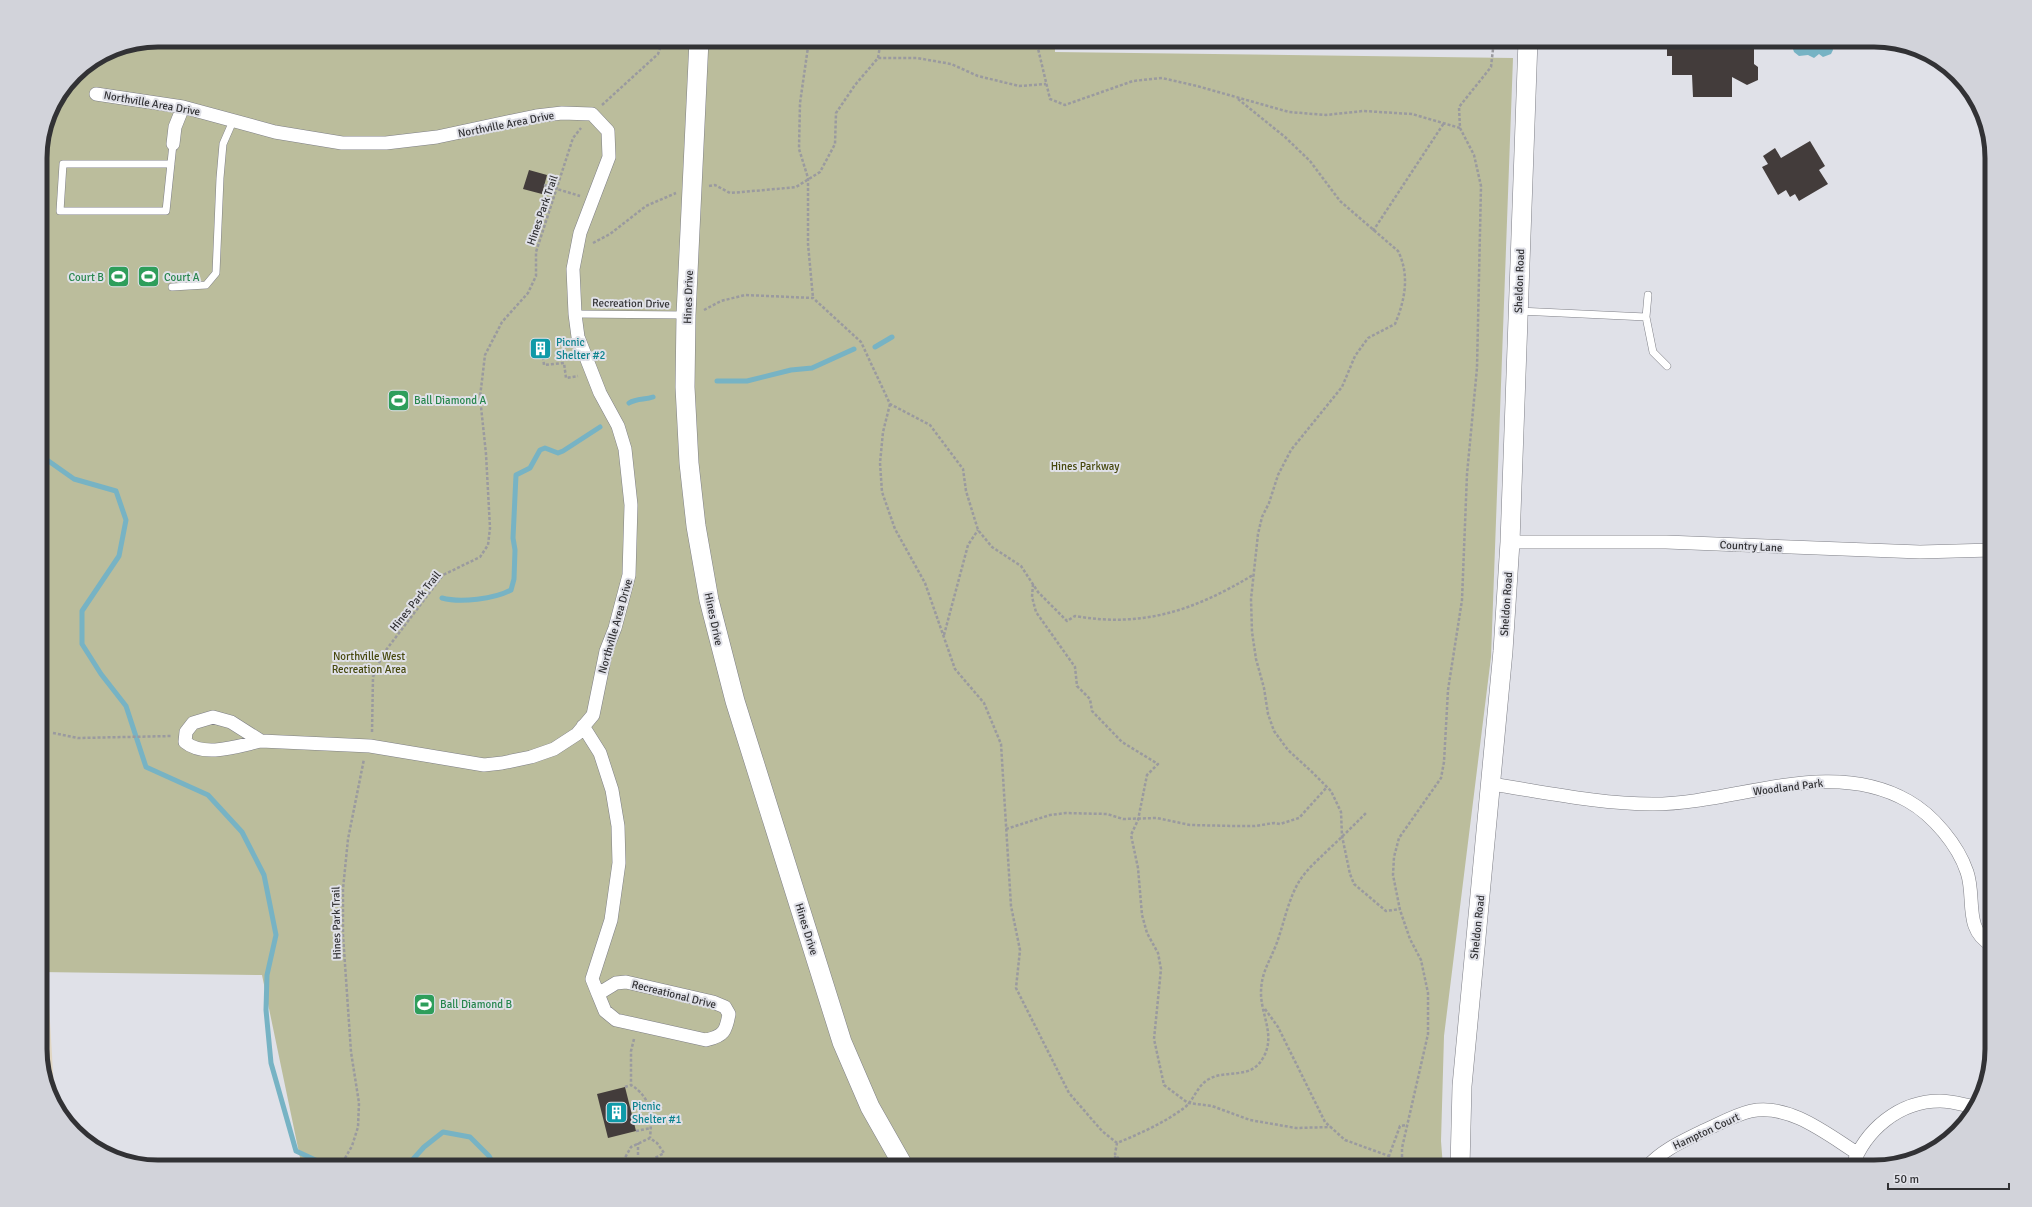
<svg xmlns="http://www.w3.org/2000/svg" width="2032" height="1207" font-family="Signika,sans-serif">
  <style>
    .commercial { fill: #e1d6c2 }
    .green { fill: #bbbd9c }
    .water { fill: #77b3c4 }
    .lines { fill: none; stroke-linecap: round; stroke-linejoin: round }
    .stream { stroke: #77b3c4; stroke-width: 5 }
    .building { fill: #433c3b }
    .lane-casing { stroke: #7e7f86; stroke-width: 8 }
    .street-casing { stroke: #7e7f86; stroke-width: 14 }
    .secondary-casing { stroke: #7e7f86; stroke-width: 20 }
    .path { stroke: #9a9a9f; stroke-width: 2.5; stroke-dasharray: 3 2; stroke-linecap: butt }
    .lane { stroke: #fff; stroke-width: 7 }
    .street { stroke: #fff; stroke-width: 13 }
    .secondary { stroke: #fff; stroke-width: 19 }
    .labels { text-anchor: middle; stroke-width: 4; stroke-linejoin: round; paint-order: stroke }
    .street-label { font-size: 11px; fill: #323235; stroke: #e0e1e8 }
    .leisure-label { font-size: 11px; fill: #27864d; stroke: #e0e1e8; text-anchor: start }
    .culture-label { font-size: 11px; fill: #0d838f; stroke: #e0e1e8; text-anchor: start }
    .park-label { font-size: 11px; fill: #46480d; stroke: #e0e1e8 }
    .rim { fill: none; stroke: #323235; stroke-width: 5 }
  </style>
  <rect width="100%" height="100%" fill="#e0e1e8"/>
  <path class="commercial" d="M 40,972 L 47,972 L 55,1105 L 40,1056 Z"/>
  <path class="green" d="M 646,40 L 1055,40 L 1055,52 L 1513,58 L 1491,657 L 1444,1036 L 1441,1141 L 1443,1167 L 302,1167 L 262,975 L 40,972 L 40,151 L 49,113 L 75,74 L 113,49 L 152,41 L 646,45 Z"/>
  <path class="water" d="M 1790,40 L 1830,40 L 1833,50 L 1831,54 L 1823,57 L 1819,54 L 1814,58 L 1808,55 L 1799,56 L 1794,52 Z"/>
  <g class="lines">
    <path class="stream" d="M 875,347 L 892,337
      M 717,381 L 747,381 L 791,370 L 812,368 L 854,349
      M 629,403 C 637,398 645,400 653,397
      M 40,455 L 74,479 L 116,491 L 126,520 L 119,556 L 82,611 L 82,644 L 101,674 L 126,706 L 146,767 L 208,795 L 242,832 L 264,875 L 276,935 L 267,975 L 266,1010 L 271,1063 L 296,1151 L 322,1163 L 376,1167
      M 442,598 C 460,603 495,599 511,590 L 514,579 L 515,550 L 513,538 L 516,475 L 530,468 L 540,450 L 545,448 L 558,453 L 563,451 L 600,427
      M 406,1167 L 424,1147 L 443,1132 L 470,1137 L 489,1156 L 495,1167"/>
  </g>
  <path class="building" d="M 1667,40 L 1754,40 L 1754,64 L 1758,67 L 1758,80 L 1747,85 L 1732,77 L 1732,97 L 1693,97 L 1692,75 L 1672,75 L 1672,56 L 1667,56 Z
    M 1810,141 L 1825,166 L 1819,170 L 1828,184 L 1799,201 L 1795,194 L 1790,197 L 1786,190 L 1778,195 L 1762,167 L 1768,164 L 1763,156 L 1775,148 L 1781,158 Z
    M 529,170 L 547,175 L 542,194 L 523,189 Z
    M 625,1087 L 636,1131 L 608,1138 L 597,1094 Z"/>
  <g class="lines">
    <defs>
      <path id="lane" d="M 171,164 L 63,164 L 60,211 L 166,211 L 173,144
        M 172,287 L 206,285 L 216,273 L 220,178 L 223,144 L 233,121
        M 1518,311 L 1646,317 L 1648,295
        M 575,314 L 685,315
        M 1646,317 L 1653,352 L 1667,366"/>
      <path id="street" d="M 96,94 L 183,107 L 275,132 L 342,143 L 386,143 L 437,137 L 536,116 L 562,113 L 592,114 L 608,131 L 609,157 L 580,233 L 573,269 L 575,314 L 578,337 L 600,393 L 618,426 L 625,449 L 631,505 L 629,575 L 615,628 L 606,651 L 593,715 L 577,734 L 554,749 L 531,757 L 502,763 L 484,765 L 370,746 L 261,741 L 231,722 L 213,717 L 193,723 L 186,732 L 185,742 C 204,758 238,746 261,741
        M 173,144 L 175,127 L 183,107
        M 1510,542 L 1666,542 L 1920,552 L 1992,550
        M 40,722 L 42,725 L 40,730
        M 583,726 L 600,753 L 612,790 L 618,826 L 619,863 L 611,920 L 592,979 L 598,994
        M 1491,784 C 1544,792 1599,804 1653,804 C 1736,804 1829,756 1908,801 C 1933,815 1958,845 1967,872 C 1976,898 1963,930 1992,945
        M 626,982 L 713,1002 L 725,1007 L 729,1014 C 726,1031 724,1036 706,1040 L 616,1020 L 605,1011 L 598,994 L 616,983 Z
        M 1647,1167 C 1662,1150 1683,1141 1703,1131 C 1719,1124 1734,1115 1751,1111 C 1789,1103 1827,1134 1857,1153
        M 1852,1167 C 1865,1130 1899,1101 1940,1101 C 1952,1101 1964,1105 1976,1107"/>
      <path id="secondary" d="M 699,40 L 686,315 L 685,387 L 689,463 L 696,526 L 709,600 L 735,701 L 842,1042 L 870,1107 L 904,1167
        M 1460,1167 L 1462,1086 L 1503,651 L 1510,542 L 1528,40"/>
    </defs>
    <use href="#lane" class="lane-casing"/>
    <use href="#street" class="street-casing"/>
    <use href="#secondary" class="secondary-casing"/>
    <path class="path" d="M 809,40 L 800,103 L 799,149 L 808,178 L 808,244 L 813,298
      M 1036,40 L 1050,99 L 1065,105 L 1133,81 L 1162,78 L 1197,86 L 1289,112 L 1326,115 L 1363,111 L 1412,114 L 1460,128
      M 878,58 L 881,40
      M 1238,99 L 1285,137 L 1310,161 L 1340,201 L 1398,251 C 1410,275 1405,300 1395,324 L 1368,338 L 1355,356 L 1342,387 L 1291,450 L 1278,475 L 1269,503 L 1262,517 L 1258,534 L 1251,599 L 1252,632 L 1256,659 L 1264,688 L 1268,714 L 1274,731 L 1288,750 L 1312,772 L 1331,791 L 1341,812 L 1342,836 L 1350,874 L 1354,884 L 1386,911 L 1400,909
      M 602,105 L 658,54 L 663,40
      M 544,185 L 580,196
      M 709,186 L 715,185 L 730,193 L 776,189 L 796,187 L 820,172 L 835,144 L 836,113 L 855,85 L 878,58 L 917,58 L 951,64 L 978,76 L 1019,86 L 1046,84
      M 1373,231 L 1444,123
      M 593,243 L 610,234 L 646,206 L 676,193
      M 704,310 L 721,301 L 745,295 L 813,298 L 861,342 L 890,404 L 930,425 L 963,469 L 966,491 L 978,530 L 992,547 L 1021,566 L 1038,592 L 1067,621 L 1075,616 C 1143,628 1195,610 1253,575
      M 543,357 L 544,365 L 564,363 L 566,378 L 578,376
      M 890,404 L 883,432 L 880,463 L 882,492 L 895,529 L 925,583 L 955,669 L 984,703 L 1001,744 L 1011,906 L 1020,950 L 1016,988 L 1069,1093 L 1102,1131 L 1117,1143
      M 1033,584 L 1032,597 L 1036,612 L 1075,667 L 1077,686 L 1090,699 L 1092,711 L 1122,742 L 1158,764 L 1147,775 L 1138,820 L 1131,835 L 1138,868 L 1142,915 L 1147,933 L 1158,953 L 1161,969 L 1154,1039 L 1164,1085 L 1188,1103 L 1212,1106 L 1250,1120 L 1296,1128 L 1331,1127
      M 944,635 L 968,545 L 978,530
      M 372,732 L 373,677 L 383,654 L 443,575 L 480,557 L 488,545 L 490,528 L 486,454 L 480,397 L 485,355 L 502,322 L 528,293 L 536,276 L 536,252 L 573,138 L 581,128
      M 53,733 L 78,738 L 172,736
      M 1006,829 L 1050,815 L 1066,813 L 1107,814 L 1123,819 L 1157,818 L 1190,825 L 1234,826 L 1255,826 L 1274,823 L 1280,824 L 1299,818 L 1327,787
      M 1265,1009 L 1278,1027 L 1325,1122 L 1345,1140 L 1389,1156
      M 634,1039 L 631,1051 L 631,1085 C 652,1098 652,1116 650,1138
      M 625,1087 L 631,1085
      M 636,1131 L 651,1128
      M 638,1155 L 638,1143
      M 1115,1156 L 1117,1167
      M 625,1164 L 622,1163 L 631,1147 L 650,1138 L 657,1143 L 664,1153 L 655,1158
      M 340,1167 L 352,1146 L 358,1127 L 359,1103 L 351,1052 L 343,935 L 343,889 L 348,839 L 364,759
      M 1125,1167 L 1115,1154 L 1117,1143 C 1139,1134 1164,1123 1184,1108 C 1194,1101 1197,1085 1209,1079 C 1227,1069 1251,1080 1263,1058 C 1276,1036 1261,1015 1261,993 C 1261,973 1269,963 1276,945 C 1284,924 1288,899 1300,880 C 1308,868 1319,859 1329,849 C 1342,837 1354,825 1366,813
      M 1388,1167 L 1389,1156 L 1400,1126 L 1407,1125
      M 1402,1167 L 1402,1148 L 1428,1034 L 1428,993 L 1421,960 L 1410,939 L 1400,910 L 1393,875 L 1394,857 L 1399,838 L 1441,778 L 1444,762 L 1448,690 L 1462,600 L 1467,474 L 1477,368 L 1481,186 L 1474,155 L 1460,128 L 1459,107 L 1491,67 L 1494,40"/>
    <use href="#lane" class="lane"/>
    <use href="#street" class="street"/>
    <use href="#secondary" class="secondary"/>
  </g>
  <defs>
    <symbol id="stadium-square" viewBox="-11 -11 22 22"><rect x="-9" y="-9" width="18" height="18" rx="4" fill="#2e9e5b" stroke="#e0e1e8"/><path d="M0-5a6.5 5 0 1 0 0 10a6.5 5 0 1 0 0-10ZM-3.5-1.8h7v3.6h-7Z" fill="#fff"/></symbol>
    <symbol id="building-square" viewBox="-11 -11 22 22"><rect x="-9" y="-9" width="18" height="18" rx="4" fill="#0f9aa8" stroke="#e0e1e8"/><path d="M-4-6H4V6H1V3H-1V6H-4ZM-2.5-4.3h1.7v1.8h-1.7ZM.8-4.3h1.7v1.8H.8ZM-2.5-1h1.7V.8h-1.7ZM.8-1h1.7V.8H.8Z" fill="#fff"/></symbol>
  </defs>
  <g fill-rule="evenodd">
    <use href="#stadium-square" x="106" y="264" width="25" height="25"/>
    <use href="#stadium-square" x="136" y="264" width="25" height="25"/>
    <use href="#building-square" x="528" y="336" width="25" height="25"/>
    <use href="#stadium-square" x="386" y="388" width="25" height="25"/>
    <use href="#stadium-square" x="412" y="992" width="25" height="25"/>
    <use href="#building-square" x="604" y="1100" width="25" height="25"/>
  </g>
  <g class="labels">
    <g class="street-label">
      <text transform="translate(152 103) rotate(10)" y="4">Northville Area Drive</text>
      <text transform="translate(506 124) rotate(-11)" y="4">Northville Area Drive</text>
      <text transform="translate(542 210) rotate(-71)" y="4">Hines Park Trail</text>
      <text transform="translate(1519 281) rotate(-88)" y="4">Sheldon Road</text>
      <text transform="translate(688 297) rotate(-88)" y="4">Hines Drive</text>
      <text transform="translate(631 303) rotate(1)" y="4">Recreation Drive</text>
      <text transform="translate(1751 546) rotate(3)" y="4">Country Lane</text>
      <text transform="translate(415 601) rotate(-51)" y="4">Hines Park Trail</text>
      <text transform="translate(1506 604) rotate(-86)" y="4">Sheldon Road</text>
      <text transform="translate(714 619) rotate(78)" y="4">Hines Drive</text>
      <text transform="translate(615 626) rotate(-74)" y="4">Northville Area Drive</text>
      <text transform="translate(1788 787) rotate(-7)" y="4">Woodland Park</text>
      <text transform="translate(336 923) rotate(-91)" y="4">Hines Park Trail</text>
      <text transform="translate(1477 927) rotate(-84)" y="4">Sheldon Road</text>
      <text transform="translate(807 929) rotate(73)" y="4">Hines Drive</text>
      <text transform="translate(674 994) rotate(14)" y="4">Recreational Drive</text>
      <text transform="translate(1706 1131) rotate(-25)" y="4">Hampton Court</text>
    </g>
    <g class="leisure-label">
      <text x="104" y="281" text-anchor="end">Court B</text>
      <text x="164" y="281">Court A</text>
      <text x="414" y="404">Ball Diamond A</text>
      <text x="440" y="1008">Ball Diamond B</text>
    </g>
    <g class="culture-label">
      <text x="556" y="346">Picnic<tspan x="556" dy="13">Shelter #2</tspan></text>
      <text x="632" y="1110">Picnic<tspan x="632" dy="13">Shelter #1</tspan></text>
    </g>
    <g class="park-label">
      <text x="1085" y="470">Hines Parkway</text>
      <text x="369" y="660">Northville West<tspan x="369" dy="13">Recreation Area</tspan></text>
    </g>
  </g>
  <path d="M0 0H2032V1207H0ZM158 47H1874A111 111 0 0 1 1985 158V1049A111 111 0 0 1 1874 1160H158A111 111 0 0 1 47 1049V158A111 111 0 0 1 158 47Z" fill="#d2d3da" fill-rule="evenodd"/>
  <path class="rim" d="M158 47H1874A111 111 0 0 1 1985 158V1049A111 111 0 0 1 1874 1160H158A111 111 0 0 1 47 1049V158A111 111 0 0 1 158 47Z"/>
  <path d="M1888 1183v6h121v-6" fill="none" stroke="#323235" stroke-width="2"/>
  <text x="1894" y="1183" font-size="12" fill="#323235" stroke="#e0e1e8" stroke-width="3" paint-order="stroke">50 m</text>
</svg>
